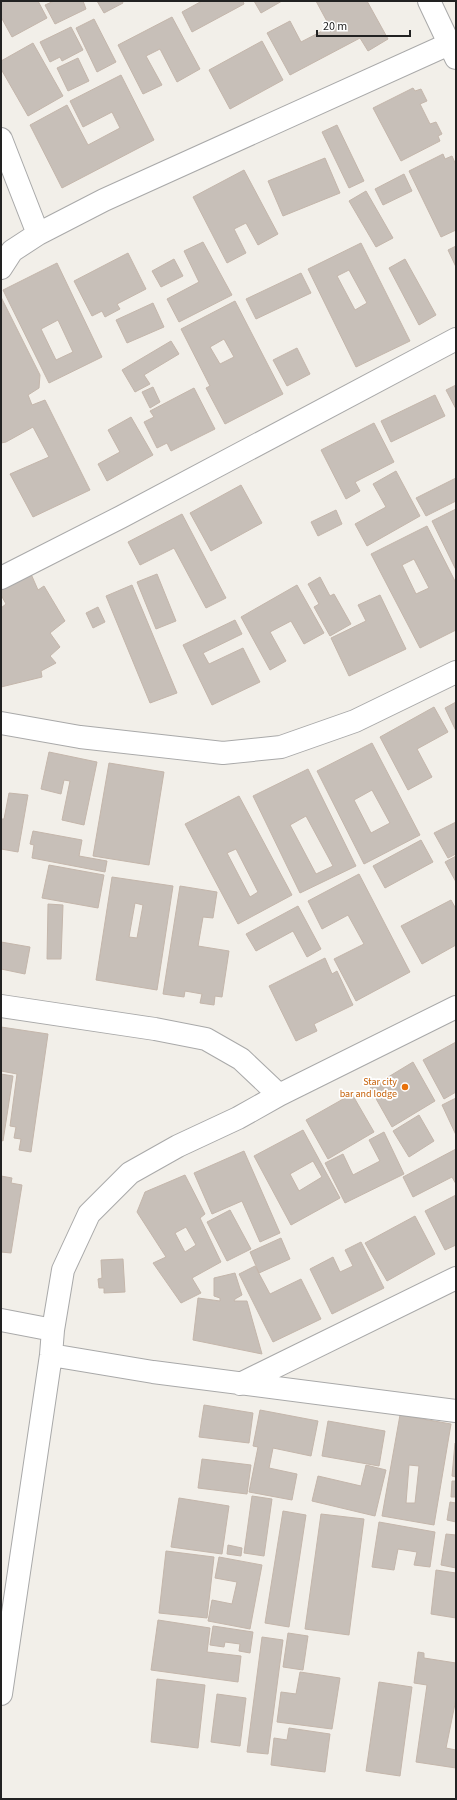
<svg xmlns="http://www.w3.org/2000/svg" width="457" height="1800" font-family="'Source Sans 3',sans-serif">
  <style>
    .building { fill: #c7bfb8; stroke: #c4b6ab; fill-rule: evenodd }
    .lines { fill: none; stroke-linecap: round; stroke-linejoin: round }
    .minor-casing { stroke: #a9a9a9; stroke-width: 24 }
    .minor { stroke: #fff; stroke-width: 22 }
    .food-dot { fill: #e8710a; stroke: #fff; stroke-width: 1.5 }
    .labels { text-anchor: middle; stroke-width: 3.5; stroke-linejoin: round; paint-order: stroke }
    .food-label { font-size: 10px; fill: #c56008; stroke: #fff; text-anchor: end }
  </style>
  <rect width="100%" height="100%" fill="#f2efe9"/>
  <path class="building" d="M 1,1 L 38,1 L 47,18 L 12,37 L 1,17 Z
    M 54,1 L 83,1 L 86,9 L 55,24 L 45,5 Z
    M 97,1 L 122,1 L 123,3 L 104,13 Z
    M 202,1 L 243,1 L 244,4 L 192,32 L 182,12 Z
    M 254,1 L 282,1 L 261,13 Z
    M 316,1 L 367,1 L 388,39 L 368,51 L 360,38 L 290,75 L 267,33 L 290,21 L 301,42 L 330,27 Z
    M 172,17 L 200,69 L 177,82 L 160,49 L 146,56 L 162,85 L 143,94 L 118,45 Z
    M 94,19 L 116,62 L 97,72 L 76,28 Z
    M 71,27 L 83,50 L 62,61 L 60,57 L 50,62 L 40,42 Z
    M 262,41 L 283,80 L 230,109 L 209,70 Z
    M 33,43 L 63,96 L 28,116 L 1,69 L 1,61 Z
    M 78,58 L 89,81 L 68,91 L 57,68 Z
    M 121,75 L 154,140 L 62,188 L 30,125 L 67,105 L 88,145 L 120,128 L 112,112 L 83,127 L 70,101 Z
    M 413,88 L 415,91 L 421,89 L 427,101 L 420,104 L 430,124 L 436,122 L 442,134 L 438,136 L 440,141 L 401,161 L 373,108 Z
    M 337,125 L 364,181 L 349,188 L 322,132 Z
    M 443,154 L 445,159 L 452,156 L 456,165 L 456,230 L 441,237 L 409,171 Z
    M 325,158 L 340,193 L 283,216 L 268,181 Z
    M 244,170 L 278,234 L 258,245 L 246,223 L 234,229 L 246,253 L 227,263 L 193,197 Z
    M 404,174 L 412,191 L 383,205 L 375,189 Z
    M 366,191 L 393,238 L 376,247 L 349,201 Z
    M 203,242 L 232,295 L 179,322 L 167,299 L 199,282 L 184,251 Z
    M 361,243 L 410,341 L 356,367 L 308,269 ZM 349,270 L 367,303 L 355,310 L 337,276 Z
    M 456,246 L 456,267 L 448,250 Z
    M 128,253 L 146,289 L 117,304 L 120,309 L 105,317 L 102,311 L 92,316 L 74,281 Z
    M 174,259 L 183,276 L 161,287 L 152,271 Z
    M 405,259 L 436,315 L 419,325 L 389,268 Z
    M 57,263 L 102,357 L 49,383 L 3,290 ZM 58,320 L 73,352 L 56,360 L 41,329 Z
    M 301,273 L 311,293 L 256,319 L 246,299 Z
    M 1,297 L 40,375 L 39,388 L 28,395 L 32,405 L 45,400 L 90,490 L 33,517 L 10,474 L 49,457 L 33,427 L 6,442 L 1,443 Z
    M 235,301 L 283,394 L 225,424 L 206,388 L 210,386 L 181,329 ZM 224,339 L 234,357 L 220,364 L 210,347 Z
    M 153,303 L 164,327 L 127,343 L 116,320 Z
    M 171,341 L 179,354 L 144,375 L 150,384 L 135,392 L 122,370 Z
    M 297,348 L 310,374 L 287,386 L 273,360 Z
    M 456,385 L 456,409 L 446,390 Z
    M 153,387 L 160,402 L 150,408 L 142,392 Z
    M 194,388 L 215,429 L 171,451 L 167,443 L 157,448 L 144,422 L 154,417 L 150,411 Z
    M 435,395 L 445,416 L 391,442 L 381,421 Z
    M 131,417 L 153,455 L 107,481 L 98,464 L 120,452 L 108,430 Z
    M 374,423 L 394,462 L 355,482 L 360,491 L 346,499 L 321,450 Z
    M 396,471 L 420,516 L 367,546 L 355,524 L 386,507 L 373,484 Z
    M 456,478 L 456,501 L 426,516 L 416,498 Z
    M 241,485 L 262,523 L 211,551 L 190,513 Z
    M 456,509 L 456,570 L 432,521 Z
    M 336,510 L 342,524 L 318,536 L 311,522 Z
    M 182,514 L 226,598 L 206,608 L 174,548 L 140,565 L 128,542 Z
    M 427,526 L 456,583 L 456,630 L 420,648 L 371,554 ZM 414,559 L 429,588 L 416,594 L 402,565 Z
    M 31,574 L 38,590 L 44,586 L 65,621 L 50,633 L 60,647 L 50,656 L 56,663 L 41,671 L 42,677 L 1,687 L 1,608 L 6,604 L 1,595 L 1,590 Z
    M 157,574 L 176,621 L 156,629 L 137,582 Z
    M 320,577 L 330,596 L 334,594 L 351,624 L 330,636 L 314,607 L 319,604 L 308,584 Z
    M 132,585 L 177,693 L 150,703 L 106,596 Z
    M 297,585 L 324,633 L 304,644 L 291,621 L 270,632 L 286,661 L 270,670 L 241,617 Z
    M 380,595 L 406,649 L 349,676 L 331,638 L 366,621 L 358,605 Z
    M 98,607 L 105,622 L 93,628 L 86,613 Z
    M 235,620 L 242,634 L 203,653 L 209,664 L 243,648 L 260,682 L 212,705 L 183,645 Z
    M 456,702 L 456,731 L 445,708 Z
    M 434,707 L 448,732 L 417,749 L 432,777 L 408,790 L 380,737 Z
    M 372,743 L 420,835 L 364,864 L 317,771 ZM 372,790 L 390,823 L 371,833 L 354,800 Z
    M 49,752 L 97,762 L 84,825 L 62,820 L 70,781 L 64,780 L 61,794 L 41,789 Z
    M 109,763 L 164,772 L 149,865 L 93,856 Z
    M 308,769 L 356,866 L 300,893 L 253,796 ZM 306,816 L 333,866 L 316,874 L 290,825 Z
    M 9,793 L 28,795 L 18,852 L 1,849 L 1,819 L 4,819 Z
    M 239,796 L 292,895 L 238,924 L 185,824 ZM 236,849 L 258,892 L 250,897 L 227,853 Z
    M 456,822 L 456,854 L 448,858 L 434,833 Z
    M 33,831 L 82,840 L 79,856 L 107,861 L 105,872 L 32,858 L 34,845 L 30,844 Z
    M 421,840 L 433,862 L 385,888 L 373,866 Z
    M 456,856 L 456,882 L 445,862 Z
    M 49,865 L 104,875 L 98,908 L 42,898 Z
    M 359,874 L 410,972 L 356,1001 L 334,959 L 364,944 L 348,915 L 322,929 L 308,901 Z
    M 112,877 L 173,886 L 157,990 L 96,980 ZM 135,903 L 143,905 L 137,938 L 129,937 Z
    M 180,886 L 217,892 L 213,918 L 203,917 L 198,946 L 229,951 L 222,997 L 215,996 L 214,1005 L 200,1003 L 202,994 L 185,991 L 184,997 L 163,994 Z
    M 451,900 L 456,909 L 456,945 L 422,964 L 401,926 Z
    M 48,904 L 63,905 L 61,959 L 47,959 Z
    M 298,906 L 321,949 L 307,957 L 293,931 L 256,951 L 246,934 Z
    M 1,942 L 30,947 L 25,974 L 1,969 Z
    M 325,958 L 332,974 L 337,971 L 353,1005 L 314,1024 L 317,1031 L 296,1041 L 269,986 Z
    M 1,1027 L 48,1034 L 31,1152 L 19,1150 L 21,1139 L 14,1138 L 16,1127 L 10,1126 L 17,1074 L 1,1071 Z
    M 456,1042 L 456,1092 L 444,1099 L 423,1060 Z
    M 413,1062 L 435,1101 L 392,1127 L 370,1088 Z
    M 1,1074 L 13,1076 L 3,1141 L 1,1140 Z
    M 352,1094 L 374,1132 L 328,1159 L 306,1120 Z
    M 456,1098 L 456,1135 L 442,1105 Z
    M 419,1115 L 434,1141 L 409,1157 L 393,1131 Z
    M 303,1130 L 340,1198 L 291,1225 L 254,1156 ZM 313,1161 L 322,1177 L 299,1191 L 290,1174 Z
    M 384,1132 L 404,1174 L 345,1203 L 325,1163 L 343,1154 L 353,1175 L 380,1161 L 369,1140 Z
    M 456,1149 L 456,1184 L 452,1177 L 413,1197 L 403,1177 Z
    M 244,1151 L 280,1233 L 260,1242 L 242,1201 L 212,1214 L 194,1173 Z
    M 185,1175 L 205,1214 L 200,1218 L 221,1262 L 192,1278 L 201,1293 L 181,1303 L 153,1263 L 166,1257 L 137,1212 L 145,1192 ZM 186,1227 L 196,1245 L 185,1252 L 175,1233 Z
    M 1,1176 L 12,1178 L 11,1183 L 22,1185 L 11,1253 L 1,1252 Z
    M 456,1195 L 456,1245 L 445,1250 L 425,1211 Z
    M 230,1210 L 251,1249 L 227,1261 L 207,1222 Z
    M 415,1216 L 435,1254 L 387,1281 L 365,1243 Z
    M 281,1238 L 290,1259 L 259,1273 L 250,1252 Z
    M 361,1242 L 384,1288 L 332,1314 L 310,1269 L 333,1257 L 340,1272 L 353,1266 L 345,1250 Z
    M 123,1259 L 125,1292 L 104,1293 L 104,1288 L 99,1288 L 98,1279 L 102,1278 L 101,1260 Z
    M 255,1266 L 270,1294 L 301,1279 L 321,1319 L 273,1342 L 239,1274 Z
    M 235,1273 L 242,1295 L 235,1299 L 234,1301 L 247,1301 L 262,1354 L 193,1340 L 198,1298 L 220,1301 L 220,1298 L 214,1296 L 214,1278 Z
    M 204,1405 L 253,1413 L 249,1443 L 199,1437 Z
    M 260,1410 L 318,1421 L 311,1456 L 273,1448 L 269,1468 L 297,1474 L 292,1500 L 249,1492 L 258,1447 L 253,1446 Z
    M 400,1415 L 451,1424 L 434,1525 L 382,1516 ZM 409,1465 L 419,1466 L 415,1503 L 406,1503 Z
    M 328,1421 L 385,1431 L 379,1466 L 322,1456 Z
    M 455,1443 L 456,1443 L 456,1477 L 452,1476 Z
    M 202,1459 L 251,1465 L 247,1494 L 198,1488 Z
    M 366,1465 L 386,1470 L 375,1516 L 312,1501 L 318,1476 L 361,1486 Z
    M 452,1481 L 456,1481 L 456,1497 L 451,1497 Z
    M 252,1496 L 272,1499 L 264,1556 L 244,1553 Z
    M 179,1498 L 229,1506 L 222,1554 L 171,1547 Z
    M 450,1502 L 456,1503 L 456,1522 L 447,1520 Z
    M 283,1511 L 306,1515 L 289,1627 L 265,1623 Z
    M 321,1514 L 364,1519 L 349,1635 L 305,1629 Z
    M 379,1522 L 435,1532 L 430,1567 L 414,1565 L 417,1552 L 398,1549 L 394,1570 L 372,1567 Z
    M 446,1534 L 456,1535 L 456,1568 L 441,1565 Z
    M 228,1545 L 242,1548 L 241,1556 L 227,1554 Z
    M 166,1551 L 214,1557 L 207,1618 L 159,1613 Z
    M 219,1557 L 262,1565 L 250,1629 L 208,1621 L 212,1600 L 232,1604 L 237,1582 L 215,1578 Z
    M 436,1570 L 456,1573 L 456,1618 L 431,1614 Z
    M 158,1620 L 210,1628 L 207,1652 L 241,1656 L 238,1682 L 151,1670 Z
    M 213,1626 L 253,1632 L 250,1653 L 239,1651 L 240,1644 L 225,1642 L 224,1647 L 210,1645 Z
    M 288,1633 L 308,1636 L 303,1670 L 283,1667 Z
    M 262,1637 L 283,1640 L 268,1754 L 247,1752 Z
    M 418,1652 L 424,1653 L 424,1658 L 456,1663 L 456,1699 L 446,1748 L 456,1750 L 456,1768 L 416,1762 L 427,1685 L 414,1683 Z
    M 300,1672 L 340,1678 L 332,1729 L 277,1722 L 281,1692 L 296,1694 Z
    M 157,1679 L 205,1685 L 198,1748 L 151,1742 Z
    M 379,1682 L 412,1687 L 400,1776 L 366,1771 Z
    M 217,1694 L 246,1698 L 240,1746 L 211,1742 Z
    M 289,1728 L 330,1734 L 325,1772 L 271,1765 L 274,1738 L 287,1740 Z"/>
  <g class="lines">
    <defs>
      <path id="minor" d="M 429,1 L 456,58
        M 1,139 L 38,234
        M 1,268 L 12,251 L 38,234 L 104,200 L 449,44
        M 1,578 L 121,517 L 456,339
        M 1,723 L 80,737 L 223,753 L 281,747 L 355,721 L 456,672
        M 1,1006 L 155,1029 L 206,1039 L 241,1059 L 279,1095
        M 1,1320 L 53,1330
        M 51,1355 L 153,1372 L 456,1411
        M 240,1384 L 456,1278
        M 1,1694 L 51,1355 L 53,1330 L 63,1270 L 89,1214 L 130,1173 L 178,1146 L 238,1118 L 279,1095 L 456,1007"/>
    </defs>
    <use href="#minor" class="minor-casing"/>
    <use href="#minor" class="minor"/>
  </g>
  <circle class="food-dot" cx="405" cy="1087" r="4"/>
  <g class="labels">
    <g class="food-label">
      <text x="397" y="1085">Star city<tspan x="397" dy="12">bar and lodge</tspan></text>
    </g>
  </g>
  <rect width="457" height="1800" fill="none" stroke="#222222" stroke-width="4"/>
  <path d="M317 30v6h93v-6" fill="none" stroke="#222222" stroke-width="2"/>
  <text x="323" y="30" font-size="12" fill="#222222" stroke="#ffffff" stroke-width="3" paint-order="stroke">20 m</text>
</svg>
